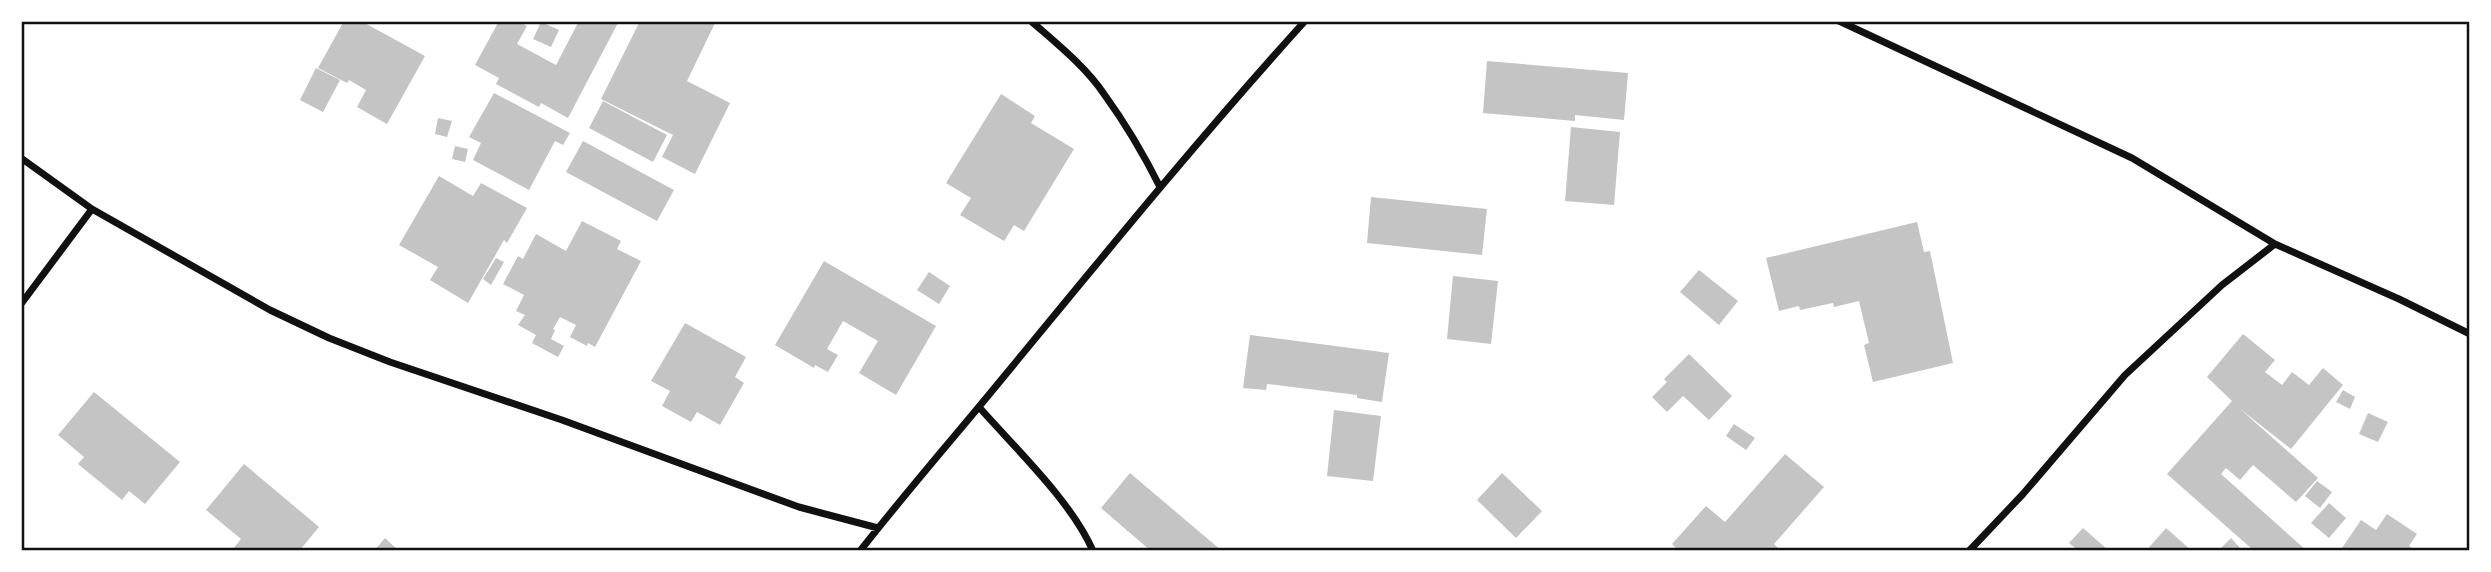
<svg xmlns="http://www.w3.org/2000/svg" width="2491" height="572" font-family="'Archivo Narrow',sans-serif">
  <style>
    .building { fill: #c4c4c4 }
    .lines { fill: none; stroke-linecap: round; stroke-linejoin: round }
    .minor { stroke: #111; stroke-width: 7 }
    .neatline { fill: none; stroke: #111; stroke-width: 2.5 }
  </style>
  <rect width="100%" height="100%" fill="#fff"/>
  <path class="building" d="M 344,21 L 361,21 L 425,56 L 387,124 L 357,107 L 366,90 L 349,80 L 347,83 L 318,68 Z
    M 499,21 L 517,21 L 527,26 L 517,44 L 556,65 L 579,21 L 619,21 L 568,118 L 541,103 L 539,107 L 496,84 L 499,78 L 475,65 Z
    M 640,21 L 716,21 L 687,81 L 730,103 L 695,174 L 662,157 L 673,135 L 601,99 Z
    M 541,22 L 559,30 L 551,47 L 533,39 Z
    M 1487,61 L 1628,73 L 1624,120 L 1575,115 L 1575,121 L 1483,113 Z
    M 316,68 L 340,80 L 323,112 L 300,100 Z
    M 494,93 L 570,133 L 563,145 L 555,141 L 529,190 L 473,160 L 481,143 L 469,137 Z
    M 1001,94 L 1035,116 L 1031,123 L 1074,149 L 1024,231 L 1014,225 L 1004,241 L 960,215 L 971,198 L 946,183 Z
    M 603,101 L 667,135 L 653,162 L 589,128 Z
    M 438,118 L 452,121 L 447,137 L 435,134 Z
    M 1571,127 L 1620,132 L 1614,205 L 1565,201 Z
    M 583,141 L 674,190 L 657,221 L 566,172 Z
    M 455,146 L 468,149 L 465,162 L 452,159 Z
    M 439,176 L 473,196 L 481,183 L 527,208 L 507,243 L 504,240 L 468,303 L 430,280 L 438,267 L 399,245 Z
    M 1371,197 L 1487,209 L 1482,255 L 1367,243 Z
    M 582,221 L 621,241 L 617,249 L 641,261 L 595,347 L 588,343 L 587,346 L 570,337 L 576,325 L 560,317 L 553,329 L 555,330 L 551,339 L 564,346 L 558,357 L 532,343 L 536,335 L 518,325 L 525,315 L 516,311 L 524,295 L 503,284 L 518,256 L 523,259 L 536,234 L 566,251 Z
    M 1917,222 L 1924,252 L 1930,251 L 1953,363 L 1873,382 L 1864,345 L 1869,343 L 1859,301 L 1834,307 L 1833,303 L 1800,310 L 1799,306 L 1779,311 L 1766,258 Z
    M 496,258 L 504,262 L 491,285 L 483,279 Z
    M 824,261 L 936,326 L 896,395 L 859,373 L 878,341 L 843,321 L 827,349 L 838,355 L 828,372 L 815,365 L 814,368 L 775,345 Z
    M 1699,270 L 1738,301 L 1719,325 L 1680,292 Z
    M 929,272 L 950,286 L 939,304 L 917,290 Z
    M 1453,276 L 1498,281 L 1491,344 L 1447,339 Z
    M 685,323 L 746,357 L 735,377 L 744,383 L 720,425 L 697,412 L 691,422 L 662,406 L 670,391 L 651,381 Z
    M 2243,334 L 2275,360 L 2265,372 L 2282,385 L 2292,372 L 2309,385 L 2323,368 L 2343,385 L 2291,449 L 2239,408 L 2318,478 L 2296,502 L 2253,465 L 2240,480 L 2226,468 L 2221,474 L 2307,551 L 2250,551 L 2252,549 L 2167,474 L 2232,401 L 2207,377 Z
    M 1250,335 L 1389,353 L 1382,402 L 1357,398 L 1357,395 L 1267,384 L 1266,390 L 1243,388 Z
    M 1689,354 L 1732,396 L 1709,420 L 1683,396 L 1667,412 L 1652,397 L 1667,382 L 1664,379 Z
    M 2343,390 L 2355,397 L 2350,409 L 2336,402 Z
    M 94,392 L 180,462 L 145,504 L 129,491 L 122,500 L 78,464 L 84,457 L 58,435 Z
    M 1334,410 L 1381,416 L 1373,481 L 1327,476 Z
    M 2368,413 L 2388,422 L 2378,442 L 2359,434 Z
    M 1734,424 L 1755,438 L 1746,450 L 1726,436 Z
    M 1785,454 L 1824,487 L 1774,544 L 1779,549 L 1778,551 L 1679,551 L 1672,544 L 1706,506 L 1725,522 Z
    M 244,464 L 319,527 L 299,551 L 235,551 L 233,549 L 241,539 L 206,510 Z
    M 1130,473 L 1222,551 L 1151,551 L 1101,508 Z
    M 1502,473 L 1542,511 L 1516,538 L 1477,500 Z
    M 2317,481 L 2332,492 L 2320,508 L 2305,496 Z
    M 2329,503 L 2346,518 L 2329,538 L 2311,523 Z
    M 2387,514 L 2417,534 L 2409,546 L 2417,551 L 2340,551 L 2361,520 L 2376,530 Z
    M 2083,528 L 2107,549 L 2105,551 L 2079,551 L 2069,543 Z
    M 2166,528 L 2192,551 L 2146,551 Z
    M 385,538 L 399,551 L 374,551 Z
    M 2231,538 L 2243,551 L 2218,551 Z"/>
  <g class="lines">
    <path class="minor" d="M 1031,21 C 1056,43 1085,66 1104,94 C 1125,123 1144,155 1160,187
      M 1839,21 L 2132,158 L 2275,244 L 2399,299 L 2470,334
      M 21,158 L 92,209 L 270,310 L 329,338 L 390,362 L 562,420 L 799,507 L 878,528
      M 21,304 L 92,209
      M 979,407 C 1015,448 1072,502 1093,551
      M 860,551 C 907,491 957,434 1006,374 C 1104,255 1201,136 1305,21
      M 1969,551 L 2023,494 L 2125,375 L 2222,285 L 2275,244"/>
  </g>
  <rect width="2491" height="572" fill="none" stroke="#ffffff" stroke-width="46"/>
  <rect x="23" y="23" width="2445" height="526" class="neatline"/>
</svg>
